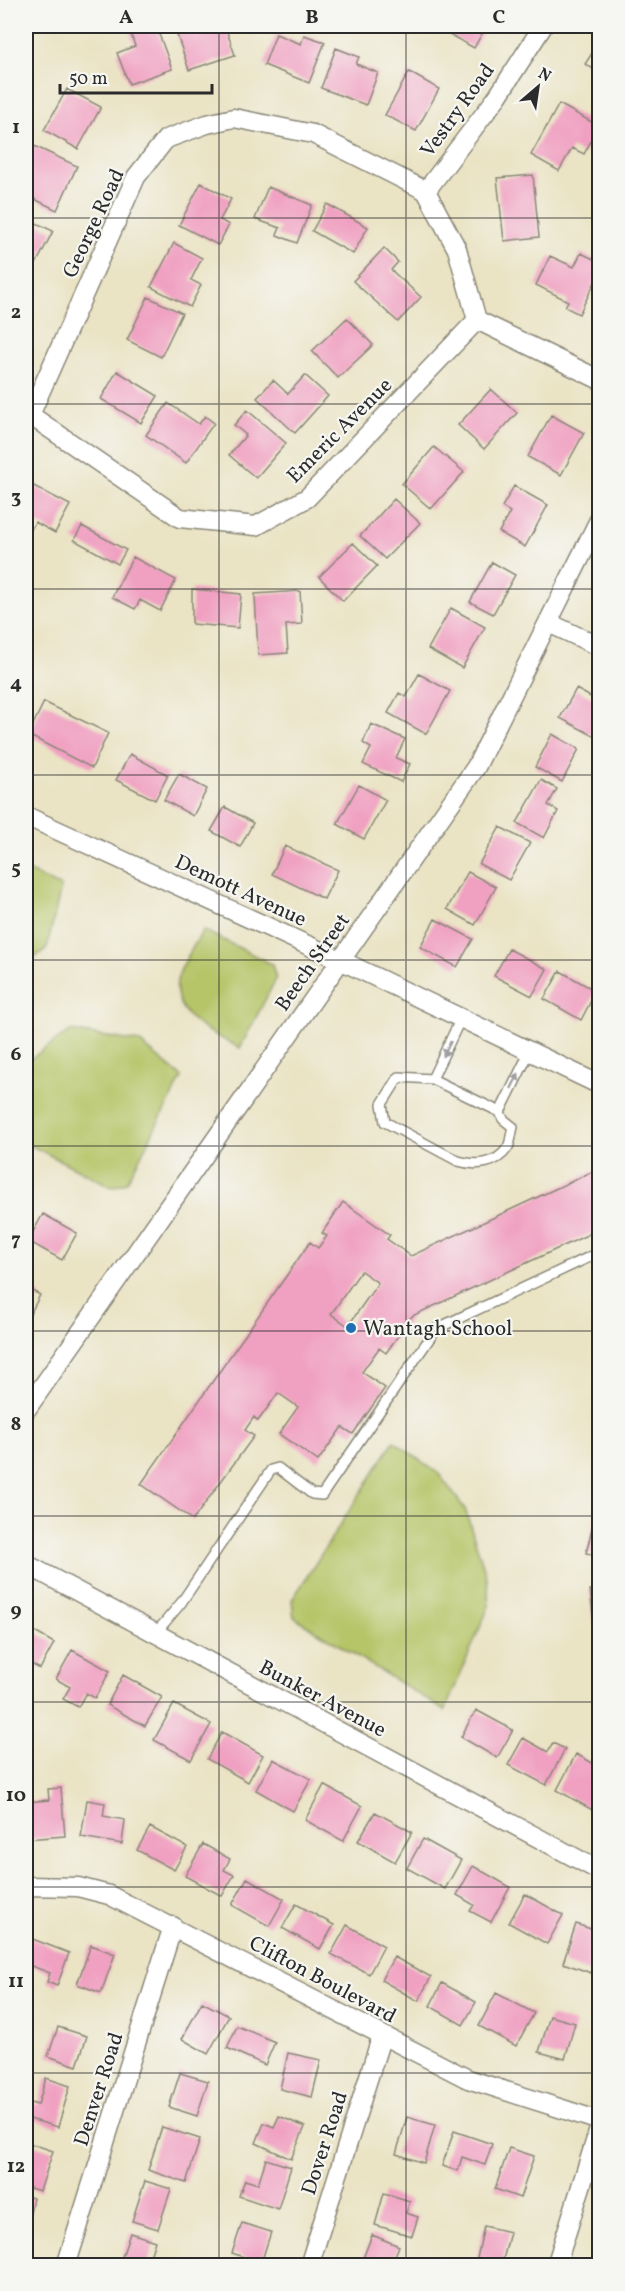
<svg xmlns="http://www.w3.org/2000/svg" width="625" height="2291" font-family="Vollkorn,serif">
  <style>
    .green { fill: #b5c568; stroke: #70784a; stroke-width: 1.5 }
    .building { fill: #f0a0c1; fill-rule: evenodd }
    .lines { fill: none; stroke-linecap: round; stroke-linejoin: round }
    .lane-casing { stroke: #8a8778; stroke-width: 12 }
    .street-casing { stroke: #8a8778; stroke-width: 21 }
    .lane { stroke: #fff; stroke-width: 9 }
    .street { stroke: #fff; stroke-width: 18 }
    .oneway { fill: #a0a0a0 }
    .grid { fill: none; stroke: #2b2b2b; stroke-width: 1.5; stroke-opacity: 0.55 }
    .poi-dot { fill: #1f6fb2; stroke: #f6f6f2; stroke-width: 2 }
    .labels { text-anchor: middle; stroke-width: 4.5; stroke-linejoin: round; paint-order: stroke }
    .street-label { font-size: 21px; fill: #2b2b2b; stroke: #f6f6f2 }
    .poi-label { font-size: 21px; fill: #2b2b2b; stroke: #f6f6f2; text-anchor: start }
    .neatline { fill: none; stroke: #2b2b2b; stroke-width: 2 }
    .grid-label { font-size: 20px; text-anchor: middle; font-weight: bold; fill: #2b2b2b }
  </style>
  <rect width="100%" height="100%" fill="#f6f6f2"/>
  <filter id="ink" filterUnits="userSpaceOnUse"><feTurbulence type="fractalNoise" baseFrequency=".0167" numOctaves="2"/><feDisplacementMap in="SourceGraphic" scale="12" xChannelSelector="R" yChannelSelector="G"/><feConvolveMatrix kernelMatrix="1 2 1 2 8 2 1 2 1" color-interpolation-filters="sRGB"/></filter>
  <filter id="wash" filterUnits="userSpaceOnUse"><feTurbulence type="fractalNoise" baseFrequency=".008" numOctaves="4" result="noise"/><feDisplacementMap in="SourceGraphic" scale="24" xChannelSelector="R" yChannelSelector="G"/><feGaussianBlur stdDeviation="1.35" result="paint"/><feColorMatrix in="noise" values="0 0 0 0 0 0 0 0 0 0 0 0 0 0 0 0 0 1.4 0 .05"/><feComposite in="paint" operator="in"/></filter>
  <g filter="url(#wash)">
    <rect width="100%" height="100%" fill="#eae3c4"/>
    <path class="green" d="M 26,870 L 61,887 L 47,948 L 26,964 Z
      M 203,930 L 272,964 L 276,979 L 240,1048 C 212,1033 172,1019 177,981 C 179,968 196,943 203,930 Z
      M 70,1031 L 139,1042 L 182,1077 L 127,1182 L 112,1187 L 26,1143 L 26,1062 Z
      M 394,1441 L 439,1474 L 465,1509 L 487,1578 L 489,1606 L 445,1711 L 294,1617 L 292,1600 Z"/>
    <g id="blocks">
      <path class="building" d="M 128,26 L 156,26 L 172,69 L 129,84 L 117,53 L 135,46 Z
        M 174,26 L 199,26 L 201,31 L 225,26 L 235,55 L 189,70 Z
        M 434,26 L 486,26 L 474,48 Z
        M 276,34 L 301,44 L 304,35 L 325,42 L 309,83 L 264,65 Z
        M 600,41 L 600,73 L 585,64 Z
        M 336,48 L 359,57 L 356,64 L 378,73 L 366,105 L 321,88 Z
        M 409,72 L 439,89 L 416,131 L 385,115 Z
        M 67,89 L 101,107 L 78,149 L 44,130 Z
        M 559,104 L 599,126 L 584,154 L 572,148 L 559,171 L 531,155 Z
        M 32,145 L 77,166 L 57,210 L 26,195 L 26,160 Z
        M 533,175 L 539,237 L 504,241 L 497,178 Z
        M 201,183 L 231,199 L 220,220 L 229,225 L 218,245 L 179,225 Z
        M 268,187 L 312,205 L 297,243 L 277,235 L 280,228 L 255,219 Z
        M 327,204 L 368,227 L 353,254 L 312,231 Z
        M 26,218 L 53,231 L 31,274 L 26,271 Z
        M 174,243 L 202,258 L 191,280 L 201,285 L 190,307 L 151,287 Z
        M 384,248 L 398,262 L 391,270 L 421,297 L 398,322 L 353,281 Z
        M 581,253 L 600,262 L 600,272 L 579,314 L 565,307 L 568,301 L 536,285 L 550,256 L 574,267 Z
        M 148,297 L 182,313 L 161,357 L 127,340 Z
        M 347,318 L 373,345 L 338,378 L 312,351 Z
        M 117,371 L 158,396 L 141,423 L 101,399 Z
        M 305,375 L 328,396 L 295,433 L 257,398 L 273,380 L 288,394 Z
        M 491,389 L 517,413 L 484,449 L 458,425 Z
        M 168,403 L 199,424 L 205,416 L 214,423 L 186,463 L 146,435 Z
        M 247,410 L 286,443 L 256,478 L 229,455 L 246,435 L 234,425 Z
        M 551,415 L 584,433 L 561,475 L 528,457 Z
        M 434,447 L 464,472 L 431,509 L 402,484 Z
        M 28,483 L 70,505 L 55,533 L 35,522 L 26,540 L 26,489 Z
        M 514,486 L 548,505 L 525,547 L 499,532 L 510,512 L 502,507 Z
        M 394,499 L 420,523 L 385,559 L 360,536 Z
        M 82,526 L 126,550 L 118,564 L 74,540 Z
        M 353,543 L 377,566 L 343,601 L 319,577 Z
        M 133,557 L 176,580 L 160,611 L 140,600 L 135,609 L 112,597 Z
        M 492,562 L 515,575 L 493,614 L 470,602 Z
        M 192,589 L 241,594 L 238,628 L 192,624 Z
        M 300,591 L 302,624 L 286,625 L 288,653 L 258,655 L 255,594 Z
        M 451,608 L 485,627 L 462,668 L 428,649 Z
        M 419,674 L 450,691 L 426,734 L 388,713 L 399,693 L 406,697 Z
        M 576,689 L 600,702 L 600,726 L 594,736 L 560,718 Z
        M 44,702 L 108,733 L 92,768 L 28,735 Z
        M 371,724 L 405,739 L 396,758 L 410,764 L 401,782 L 363,764 L 371,748 L 363,743 Z
        M 552,734 L 579,749 L 562,782 L 535,767 Z
        M 130,754 L 168,775 L 155,800 L 116,780 Z
        M 179,774 L 207,789 L 193,816 L 164,800 Z
        M 541,780 L 557,789 L 548,805 L 558,811 L 544,838 L 517,823 Z
        M 359,785 L 386,800 L 364,839 L 337,824 Z
        M 225,807 L 253,823 L 240,847 L 211,831 Z
        M 500,827 L 530,843 L 509,880 L 479,864 Z
        M 285,846 L 338,870 L 324,899 L 272,874 Z
        M 468,872 L 496,887 L 475,925 L 447,909 Z
        M 435,919 L 473,939 L 457,967 L 420,947 Z
        M 509,949 L 547,969 L 532,996 L 494,976 Z
        M 560,971 L 596,991 L 581,1020 L 544,999 Z
        M 600,1168 L 600,1229 L 412,1316 L 386,1353 L 379,1348 L 362,1372 L 385,1388 L 353,1434 L 342,1427 L 318,1461 L 279,1434 L 298,1407 L 278,1393 L 258,1421 L 254,1417 L 245,1430 L 254,1436 L 193,1520 L 141,1484 L 310,1242 L 318,1248 L 327,1236 L 322,1233 L 343,1202 L 390,1235 L 387,1239 L 411,1256 ZM 361,1271 L 378,1283 L 348,1326 L 331,1314 Z
        M 43,1214 L 77,1233 L 62,1260 L 28,1241 Z
        M 26,1287 L 40,1295 L 26,1322 Z
        M 596,1513 L 600,1514 L 600,1556 L 586,1553 Z
        M 600,1589 L 600,1624 L 594,1625 L 590,1590 Z
        M 26,1627 L 54,1643 L 40,1669 L 26,1661 Z
        M 72,1650 L 110,1671 L 95,1698 L 86,1693 L 78,1707 L 63,1699 L 70,1687 L 56,1679 Z
        M 123,1675 L 162,1697 L 145,1726 L 107,1705 Z
        M 174,1704 L 211,1724 L 191,1760 L 154,1740 Z
        M 476,1710 L 513,1730 L 497,1758 L 461,1737 Z
        M 222,1732 L 263,1755 L 248,1782 L 207,1759 Z
        M 523,1738 L 548,1752 L 553,1743 L 565,1749 L 546,1785 L 508,1765 Z
        M 576,1754 L 600,1767 L 600,1802 L 594,1811 L 557,1790 Z
        M 273,1759 L 311,1779 L 293,1811 L 256,1790 Z
        M 324,1785 L 362,1806 L 343,1841 L 305,1820 Z
        M 61,1788 L 65,1836 L 26,1839 L 26,1802 L 49,1800 L 48,1789 Z
        M 87,1800 L 105,1803 L 103,1816 L 125,1820 L 122,1844 L 81,1837 Z
        M 375,1812 L 412,1832 L 395,1862 L 358,1841 Z
        M 150,1827 L 187,1847 L 174,1870 L 137,1850 Z
        M 423,1839 L 461,1860 L 445,1889 L 407,1868 Z
        M 203,1844 L 230,1859 L 224,1870 L 234,1875 L 222,1896 L 185,1876 Z
        M 473,1866 L 510,1887 L 491,1922 L 470,1911 L 474,1905 L 457,1895 Z
        M 247,1878 L 284,1899 L 269,1926 L 232,1905 Z
        M 525,1894 L 563,1915 L 547,1944 L 509,1923 Z
        M 296,1904 L 334,1925 L 320,1949 L 282,1928 Z
        M 576,1924 L 600,1932 L 600,1949 L 591,1973 L 563,1963 Z
        M 347,1925 L 384,1946 L 369,1974 L 331,1954 Z
        M 30,1938 L 69,1953 L 57,1986 L 47,1982 L 50,1973 L 26,1964 L 26,1950 Z
        M 91,1945 L 115,1954 L 101,1993 L 77,1984 Z
        M 394,1957 L 431,1977 L 418,2001 L 381,1980 Z
        M 442,1983 L 476,2002 L 463,2025 L 430,2006 Z
        M 496,1993 L 534,2013 L 516,2046 L 479,2026 Z
        M 202,2002 L 229,2016 L 208,2054 L 182,2039 Z
        M 550,2016 L 575,2023 L 565,2059 L 539,2052 Z
        M 237,2026 L 275,2042 L 265,2065 L 227,2048 Z
        M 58,2027 L 87,2036 L 77,2066 L 48,2056 Z
        M 288,2053 L 321,2060 L 312,2097 L 280,2089 Z
        M 180,2073 L 208,2081 L 197,2116 L 169,2107 Z
        M 46,2078 L 70,2086 L 58,2127 L 26,2118 L 30,2103 L 38,2105 Z
        M 279,2116 L 305,2127 L 291,2159 L 256,2143 L 264,2123 L 274,2127 Z
        M 407,2117 L 435,2125 L 424,2163 L 396,2154 Z
        M 162,2127 L 200,2139 L 186,2183 L 148,2170 Z
        M 454,2131 L 492,2144 L 485,2165 L 462,2157 L 458,2171 L 442,2166 Z
        M 26,2142 L 53,2151 L 40,2191 L 26,2187 Z
        M 509,2148 L 534,2156 L 520,2198 L 495,2189 Z
        M 266,2159 L 291,2167 L 278,2209 L 239,2196 L 245,2180 L 258,2184 Z
        M 145,2181 L 171,2189 L 158,2229 L 132,2221 Z
        M 384,2193 L 410,2201 L 406,2213 L 418,2217 L 412,2236 L 375,2225 Z
        M 26,2196 L 33,2198 L 26,2231 Z
        M 242,2223 L 271,2232 L 261,2263 L 232,2253 Z
        M 484,2226 L 510,2232 L 502,2264 L 477,2258 Z
        M 130,2233 L 155,2241 L 147,2266 L 119,2266 Z
        M 372,2235 L 399,2246 L 391,2266 L 360,2266 Z"/>
    </g>
  </g>
  <g filter="url(#ink)">
    <use href="#blocks" fill-opacity="0" stroke="#8a8778" stroke-width="1.5"/>
    <g class="lines">
      <defs>
        <path id="lane" d="M 399,1077 L 432,1079 L 500,1112 L 503,1119 L 513,1127 C 511,1133 511,1142 508,1147 C 497,1165 475,1166 458,1161 L 385,1122 L 382,1104 Z
          M 432,1079 L 461,1018
          M 500,1112 L 530,1051
          M 155,1634 L 181,1603 L 271,1470 L 278,1468 L 312,1494 L 322,1495 L 436,1329 L 600,1252"/>
        <path id="street" d="M 426,191 L 498,96 L 543,26
          M 477,320 L 600,380
          M 30,415 L 136,177 L 166,139 L 207,124 L 234,118 L 313,134 L 426,191 L 457,249 L 477,320
          M 26,416 L 30,415 L 180,518 L 256,526 L 307,498 L 477,320
          M 549,623 L 600,647
          M 26,816 L 340,960 L 600,1085
          M 26,1410 L 476,767 L 600,518
          M 26,1564 L 600,1871
          M 26,1886 L 78,1887 L 109,1895 L 468,2079 L 600,2121
          M 66,2266 L 173,1926
          M 309,2266 L 382,2035
          M 556,2266 L 600,2126"/>
      </defs>
      <use href="#lane" class="lane-casing"/>
      <use href="#street" class="street-casing"/>
      <use href="#lane" class="lane"/>
      <use href="#street" class="street"/>
    </g>
    <defs><path id="oneway-solid" d="M-6-.8H1V-3.2L6.5 0L1 3.2V.8H-6Z" transform="scale(1.5)"/></defs>
    <g class="oneway">
      <use href="#oneway-solid" transform="translate(447 1049) rotate(116)"/>
      <use href="#oneway-solid" transform="translate(515 1081) rotate(-64)"/>
    </g>
  </g>
  <path class="grid" d="M 219,26 L 219,2266M 406,26 L 406,2266M 26,218 L 600,218M 26,404 L 600,404M 26,589 L 600,589M 26,775 L 600,775M 26,960 L 600,960M 26,1146 L 600,1146M 26,1331 L 600,1331M 26,1516 L 600,1516M 26,1702 L 600,1702M 26,1887 L 600,1887M 26,2073 L 600,2073"/>
  <circle class="poi-dot" cx="351" cy="1328" r="6"/>
  <g class="labels">
    <g class="street-label">
      <text transform="translate(457 110) rotate(-54)" y="7">Vestry Road</text>
      <text transform="translate(93 223) rotate(-65)" y="7">George Road</text>
      <text transform="translate(339 430) rotate(-45)" y="7">Emeric Avenue</text>
      <text transform="translate(241 890) rotate(25)" y="7">Demott Avenue</text>
      <text transform="translate(312 962) rotate(-55)" y="7">Beech Street</text>
      <text transform="translate(323 1698) rotate(28)" y="7">Bunker Avenue</text>
      <text transform="translate(323 1979) rotate(28)" y="7">Clifton Boulevard</text>
      <text transform="translate(98 2089) rotate(-72)" y="7">Denver Road</text>
      <text transform="translate(324 2143) rotate(-72)" y="7">Dover Road</text>
    </g>
    <g class="poi-label">
      <text x="363" y="1335">Wantagh School</text>
    </g>
  </g>
  <rect width="625" height="2291" fill="none" stroke="#f6f6f2" stroke-width="66"/>
  <g transform="translate(538 87) rotate(29)" stroke="#f6f6f2" stroke-width="4.5" paint-order="stroke">
  <path d="M0-4.5L10 22L0 15L-10 22Z" fill="#2b2b2b"/>
  <text y="-9" font-size="16" font-weight="bold" text-anchor="middle" fill="#2b2b2b">N</text>
  </g>
  <path d="M60 84v9h152v-9" fill="none" stroke="#2b2b2b" stroke-width="3"/>
  <text x="69" y="84" font-size="18" fill="#2b2b2b" stroke="#f6f6f2" stroke-width="4.5" paint-order="stroke">50 m</text>
  <rect x="33" y="33" width="559" height="2225" class="neatline"/>
  <g class="grid-label">
    <text x="126" y="23">A</text>
    <text x="312" y="23">B</text>
    <text x="499" y="23">C</text>
    <text x="16" y="133">1</text>
    <text x="16" y="318">2</text>
    <text x="16" y="503">3</text>
    <text x="16" y="689">4</text>
    <text x="16" y="874">5</text>
    <text x="16" y="1060">6</text>
    <text x="16" y="1245">7</text>
    <text x="16" y="1430">8</text>
    <text x="16" y="1616">9</text>
    <text x="16" y="1801">10</text>
    <text x="16" y="1987">11</text>
    <text x="16" y="2172">12</text>
  </g>
</svg>
